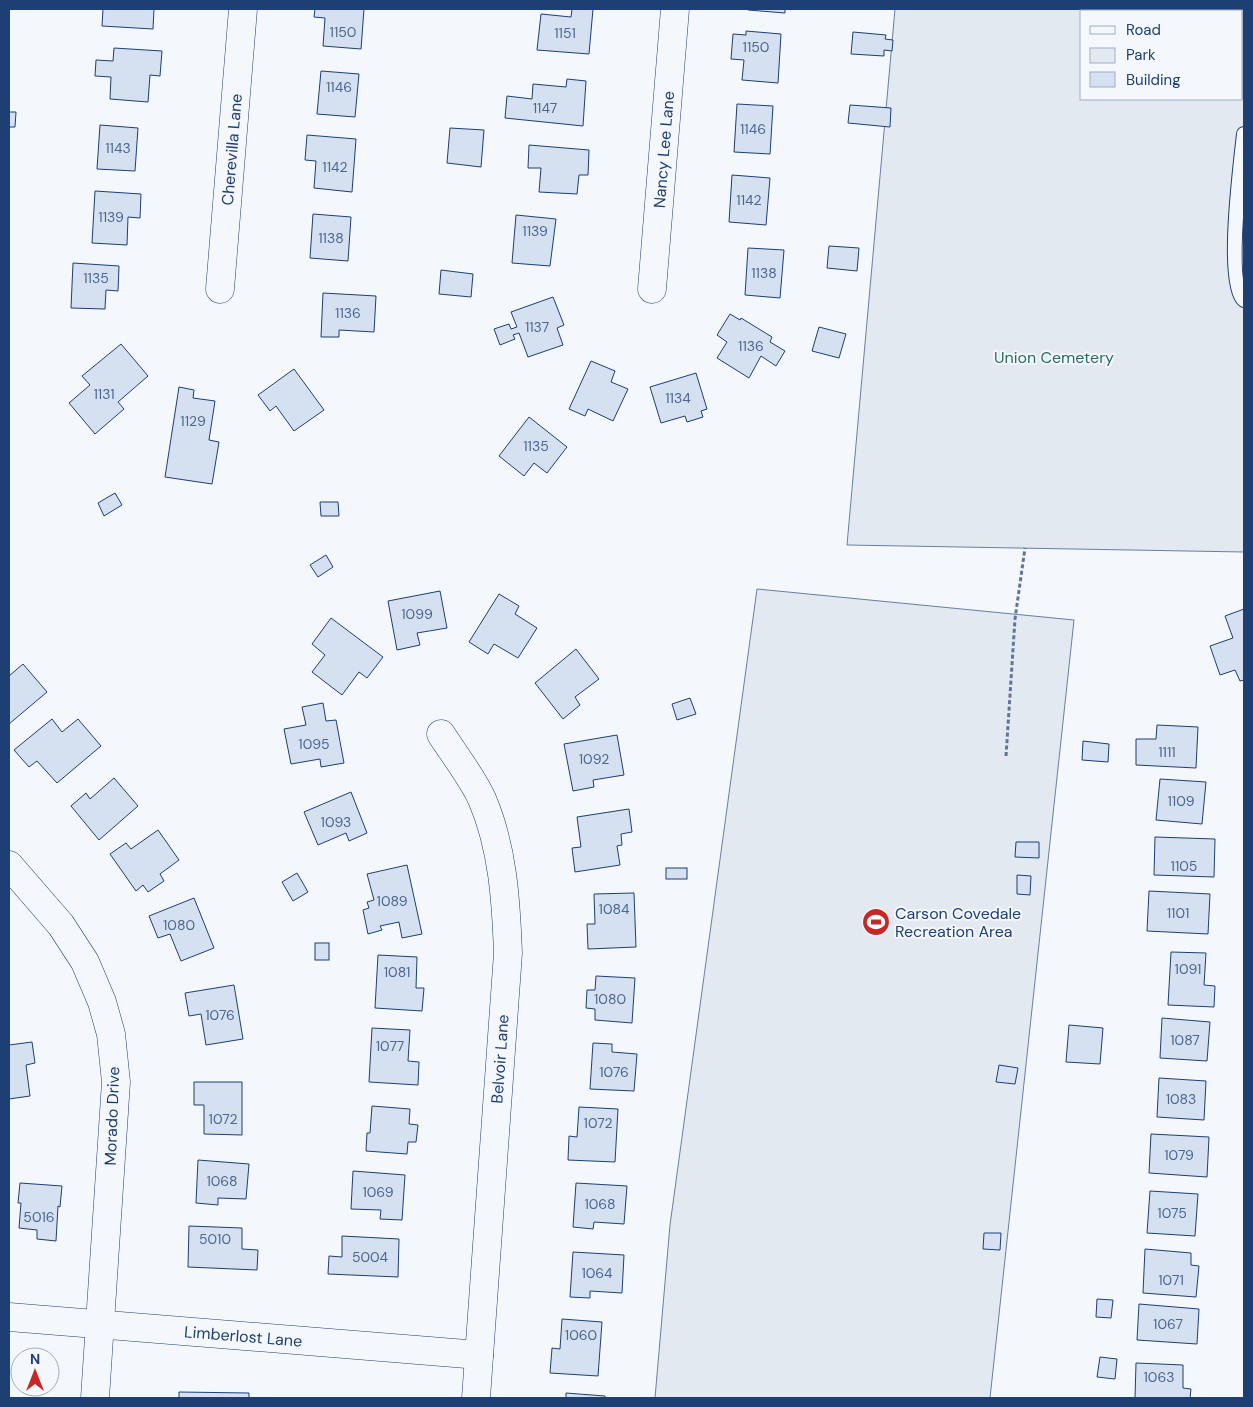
<svg xmlns="http://www.w3.org/2000/svg" width="1253" height="1407" viewBox="0 0 1253 1407" font-family="'DM Sans',sans-serif">
<style>
.green{fill:#e3e9f0;stroke:#687fa3;fill-rule:evenodd}
.building{fill:#d5e0f0;stroke:#1d3f73}
.lines{fill:none;stroke-linecap:round;stroke-linejoin:round}
.service-casing{stroke:#1d3f73;stroke-width:16}
.minor-casing{stroke:#1d3f73;stroke-width:29}
.path{stroke:#5e769c;stroke-width:3;stroke-dasharray:4 2.5;stroke-linecap:butt}
.service{stroke:#f4f7fb;stroke-width:14}
.minor{stroke:#f4f7fb;stroke-width:28}
.labels{text-anchor:middle;dominant-baseline:central;stroke-width:4;stroke-linejoin:round;paint-order:stroke}
.number-label{font-size:14px;fill:#4b6792}
.street-label{font-size:16px;fill:#1d3f73;stroke:#f4f7fb}
.park-label{font-size:16px;fill:#2c6c60;stroke:#f4f7fb}
.poi-label{font-size:16px;fill:#1d3f73;stroke:#f4f7fb;text-anchor:start}
</style>
<rect width="100%" height="100%" fill="#f4f7fb"/>
<g class="green">
<path d="M895 9H1244V552L847 545ZM1082 11H1242V99H1082Z"/>
<path d="M757 589 1074 620 990 1398H655L670 1225Z"/>
</g>
<g class="building">
<path d="M103 9H154L153 29 102 26Z"/>
<path d="M315 9H364L361 49 323 46 325 18 314 17Z"/>
<path d="M572 9H593L589 54 537 50 541 14 571 17Z"/>
<path d="M748 9H785V13L748 10Z"/>
<path d="M746 31 781 34 778 83 742 80 744 60 731 59 733 34 746 35Z"/>
<path d="M853 32 886 35 885 39 893 40 892 51 884 50V56L851 54Z"/>
<path d="M114 48 162 51 160 76 150 75 148 102 110 99 111 77 95 76 96 60 113 61Z"/>
<path d="M321 71 359 74 355 117 317 114Z"/>
<path d="M567 79 586 81 583 126 505 118 507 96 532 99 533 84 566 87Z"/>
<path d="M737 104 773 106 770 154 734 152Z"/>
<path d="M850 105 891 108 890 127 848 123Z"/>
<path d="M9 112H16L15 127H9Z"/>
<path d="M100 125 138 128 135 171 97 169Z"/>
<path d="M450 128 484 130 481 167 447 163Z"/>
<path d="M307 135 356 139 352 192 314 188 316 161 305 160Z"/>
<path d="M529 145 589 150 588 175H579L577 194 539 192 541 168H528Z"/>
<path d="M732 175 770 178 766 225 729 222Z"/>
<path d="M95 191 141 194 140 218 128 217 127 245 92 243Z"/>
<path d="M313 214 351 217 348 261 310 258Z"/>
<path d="M516 215 556 219 550 266 512 263Z"/>
<path d="M829 246 859 248 857 271 827 268Z"/>
<path d="M748 248 784 250 780 298 745 295Z"/>
<path d="M73 263 119 266 118 291 106 290 105 309 71 308Z"/>
<path d="M441 270 473 274 471 297 439 294Z"/>
<path d="M323 293 376 296 374 332 339 330V337H321Z"/>
<path d="M553 297 564 325 557 328 563 345 528 357 519 333 513 335 515 339 500 345 494 329 509 324 511 329 517 327 511 312Z"/>
<path d="M730 314 740 320 741 318 772 337 770 342 785 351 776 366 761 356 749 378 717 358 727 342 717 335Z"/>
<path d="M819 327 846 334 839 358 812 351Z"/>
<path d="M121 344 148 376 118 402 124 409 95 434 69 403 90 385 82 376Z"/>
<path d="M591 361 615 371 611 382 628 389 613 421 588 409 585 416 569 409Z"/>
<path d="M294 369 324 410 294 431 276 406 270 411 258 395Z"/>
<path d="M696 373 707 409 701 411 703 417 687 422 685 416 661 423 650 387Z"/>
<path d="M179 387 194 390 193 398 215 401 209 440 219 442 212 484 165 477Z"/>
<path d="M529 417 567 447 547 473 534 463 524 476 499 456Z"/>
<path d="M115 493 122 505 104 516 98 503Z"/>
<path d="M320 502H338L339 516H321Z"/>
<path d="M326 555 333 567 318 577 310 565Z"/>
<path d="M440 591 447 628 417 633 420 645 397 650 388 601Z"/>
<path d="M499 594 519 606 515 614 537 628 518 658 494 644 488 654 469 642Z"/>
<path d="M1244 609V680L1240 681 1235 670 1220 675 1210 646 1233 638 1225 616Z"/>
<path d="M331 618 383 657 367 678 359 672 342 695 312 672 325 655 312 644Z"/>
<path d="M576 649 599 679 575 697 580 705 563 719 535 683Z"/>
<path d="M23 664 47 692 9 724V676Z"/>
<path d="M690 698 696 714 677 720 672 704Z"/>
<path d="M323 703 326 721 336 720 344 763 321 767 320 759 291 764 284 729 306 725 302 707Z"/>
<path d="M52 719 62 732 78 719 101 746 57 783 37 761 29 767 14 750Z"/>
<path d="M1157 725 1198 727 1196 768 1136 765V739H1156Z"/>
<path d="M617 735 624 775 593 780 594 787 573 791 564 744Z"/>
<path d="M1083 741 1109 744 1108 762 1082 760Z"/>
<path d="M114 778 138 806 99 840 71 806 86 793 90 799Z"/>
<path d="M1160 779 1206 782 1202 824 1156 820Z"/>
<path d="M351 792 367 833 349 841 346 833 318 845 304 812Z"/>
<path d="M629 809 632 832 621 834 622 845 617 846 620 865 575 872 572 848 581 847 577 817Z"/>
<path d="M158 830 179 860 160 874 164 881 148 892 143 885 136 891 110 854 126 843 131 849Z"/>
<path d="M1155 837 1215 839 1214 877 1154 875Z"/>
<path d="M1016 842H1039V858L1015 857Z"/>
<path d="M407 865 422 934 402 938 399 922 380 926 382 930 368 934 363 910 369 908 367 902 374 900 367 874Z"/>
<rect x="666" y="868" width="21" height="11"/>
<path d="M297 873 308 892 293 901 282 882Z"/>
<path d="M1017 875 1031 876 1030 895 1017 894Z"/>
<path d="M1149 891 1210 894 1208 934 1147 931Z"/>
<path d="M634 893 636 947 588 949 587 924H595L594 894Z"/>
<path d="M194 898 214 948 181 961 170 934 158 938 149 916Z"/>
<rect x="315" y="943" width="14" height="17"/>
<path d="M1171 952 1206 953 1204 985 1215 986 1214 1007 1168 1005Z"/>
<path d="M378 955 417 957 416 988H424L422 1011 375 1008Z"/>
<path d="M596 976 635 978 632 1023 595 1020V1009L586 1008 587 990H595Z"/>
<path d="M234 985 243 1039 206 1045 201 1014 189 1016 185 993Z"/>
<path d="M1162 1018 1210 1022 1207 1061 1160 1058Z"/>
<path d="M1069 1025 1103 1028 1100 1064 1066 1062Z"/>
<path d="M372 1028 410 1030 408 1061 419 1062 418 1085 369 1082Z"/>
<path d="M32 1042 35 1063 26 1065 30 1096 9 1099V1045Z"/>
<path d="M593 1043 612 1044V1052L637 1054 634 1091 590 1089Z"/>
<path d="M999 1065 1018 1068 1015 1084 996 1082Z"/>
<path d="M1159 1078 1206 1081 1204 1120 1157 1117Z"/>
<path d="M194 1082H242V1135L204 1134V1105H194Z"/>
<path d="M372 1106 410 1109 409 1124 418 1125 416 1142H408L407 1154 366 1151 367 1133H370Z"/>
<path d="M579 1107 618 1109 615 1162 568 1160 569 1136 577 1137Z"/>
<path d="M1151 1134 1209 1137 1207 1177 1149 1173Z"/>
<path d="M198 1160 249 1164 246 1199 218 1198V1205L196 1203Z"/>
<path d="M353 1171 405 1175 402 1220 380 1219 381 1210 351 1209Z"/>
<path d="M20 1183 62 1186 60 1207 58 1206 56 1241 37 1239V1230L19 1228 21 1203H18Z"/>
<path d="M576 1183 627 1186 624 1224 594 1222 593 1229 573 1227Z"/>
<path d="M1150 1191 1198 1194 1195 1236 1147 1233Z"/>
<path d="M189 1226 242 1228V1249L258 1250 257 1270 188 1267Z"/>
<path d="M984 1233H1001L1000 1250 983 1249Z"/>
<path d="M342 1236 399 1239 398 1277 328 1274 329 1256 342 1257Z"/>
<path d="M1145 1249 1191 1253V1265L1199 1266 1196 1297 1143 1293Z"/>
<path d="M573 1252 624 1255 622 1293 590 1291V1298L570 1297Z"/>
<path d="M1097 1299 1113 1300 1111 1318 1096 1317Z"/>
<path d="M1139 1304 1199 1309 1197 1344 1137 1340Z"/>
<path d="M562 1319 602 1322 598 1376 550 1373 552 1348 560 1349Z"/>
<path d="M1100 1357 1117 1359 1115 1379 1097 1377Z"/>
<path d="M1136 1363 1183 1365V1388L1191 1389 1190 1398H1135Z"/>
<path d="M179 1392 249 1393V1398H179Z"/>
<path d="M566 1393 605 1396V1398H566Z"/>
</g>
<g class="lines">
<g class="service-casing">
<path id="service" d="M1244 134C1241 162 1225 284 1244 300"/>
</g>
<g class="minor-casing">
<g id="minor">
<path id="s1" d="M220 289 243 9"/>
<path id="s2" d="M652 289 675 9"/>
<path d="M441 734C454 754 473 779 482 799 503 848 506 901 508 953L476 1398"/>
<path d="M9 865 61 925 85 962 102 1002 111 1034 116 1082 95 1398"/>
<path id="s3" d="M9 1317 479 1355"/>
</g>
</g>
<path class="path" d="M1006 756 1015 619 1025 548"/>
<use href="#service" class="service"/>
<use href="#minor" class="minor"/>
</g>
<defs>
<g id="stadium-disc" transform="scale(1.4375)"><circle r="9.5" fill="#c62828" stroke="#f4f7fb"/><path d="M0-5a6.5 5 0 1 0 0 10a6.5 5 0 1 0 0-10ZM-3.5-1.8h7v3.6h-7Z" fill="#fff"/></g>
</defs>
<g fill-rule="evenodd">
<use href="#stadium-disc" x="876" y="922"/>
</g>
<g class="labels">
<g class="number-label">
<text x="343" y="32">1150</text>
<text x="565" y="33">1151</text>
<text x="756" y="47">1150</text>
<text x="339" y="87">1146</text>
<text x="545" y="108">1147</text>
<text x="753" y="129">1146</text>
<text x="118" y="148">1143</text>
<text x="335" y="167">1142</text>
<text x="749" y="200">1142</text>
<text x="111" y="217">1139</text>
<text x="535" y="231">1139</text>
<text x="331" y="238">1138</text>
<text x="764" y="273">1138</text>
<text x="96" y="278">1135</text>
<text x="348" y="313">1136</text>
<text x="537" y="327">1137</text>
<text x="751" y="346">1136</text>
<text x="104" y="394">1131</text>
<text x="678" y="398">1134</text>
<text x="193" y="421">1129</text>
<text x="536" y="446">1135</text>
<text x="417" y="614">1099</text>
<text x="314" y="744">1095</text>
<text x="1167" y="752">1111</text>
<text x="594" y="759">1092</text>
<text x="1181" y="801">1109</text>
<text x="336" y="822">1093</text>
<text x="1184" y="866">1105</text>
<text x="392" y="901">1089</text>
<text x="614" y="909">1084</text>
<text x="1178" y="913">1101</text>
<text x="179" y="925">1080</text>
<text x="1188" y="969">1091</text>
<text x="397" y="972">1081</text>
<text x="610" y="999">1080</text>
<text x="220" y="1015">1076</text>
<text x="1185" y="1040">1087</text>
<text x="390" y="1046">1077</text>
<text x="614" y="1072">1076</text>
<text x="1181" y="1099">1083</text>
<text x="223" y="1119">1072</text>
<text x="598" y="1123">1072</text>
<text x="1179" y="1155">1079</text>
<text x="222" y="1181">1068</text>
<text x="378" y="1192">1069</text>
<text x="600" y="1204">1068</text>
<text x="1172" y="1213">1075</text>
<text x="39" y="1217">5016</text>
<text x="215" y="1239">5010</text>
<text x="370" y="1257">5004</text>
<text x="597" y="1273">1064</text>
<text x="1171" y="1280">1071</text>
<text x="1168" y="1324">1067</text>
<text x="581" y="1335">1060</text>
<text x="1159" y="1377">1063</text>
</g>
<g class="street-label">
<text stroke="none"><textPath href="#s1" startOffset="140">Cherevilla Lane</textPath></text>
<text stroke="none"><textPath href="#s2" startOffset="140">Nancy Lee Lane</textPath></text>
<text transform="translate(500 1059) rotate(-86)">Belvoir Lane</text>
<text transform="translate(112 1116) rotate(-88)">Morado Drive</text>
<text stroke="none"><textPath href="#s3" startOffset="235">Limberlost Lane</textPath></text>
</g>
<g class="park-label">
<text x="1054" y="357">Union Cemetery</text>
</g>
<g class="poi-label">
<text x="895" y="913">Carson Covedale<tspan x="895" dy="18">Recreation Area</tspan></text>
</g>
</g>
<rect width="1253" height="1407" fill="none" stroke="#1d3f73" stroke-width="20"/>
<rect x="1080" y="10" width="162" height="90" fill="#f4f7fb" stroke="#9eadc5"/>
<rect x="1090" y="26" width="25" height="8" fill="#f4f7fb" stroke="#9eadc5"/>
<text x="1126" y="35" font-size="15" fill="#1d3f73">Road</text>
<rect x="1090" y="48" width="25" height="15" fill="#e3e9f0" stroke="#9eadc5"/>
<text x="1126" y="60" font-size="15" fill="#1d3f73">Park</text>
<rect x="1090" y="72" width="25" height="15" fill="#d5e0f0" stroke="#9eadc5"/>
<text x="1126" y="85" font-size="15" fill="#1d3f73">Building</text>
<g transform="translate(35 1372)"><circle r="24" fill="#f4f7fb" stroke="#9eadc5"/>
<path d="M0-4L9 19L0 12L-9 19Z" fill="#c62828"/>
<text y="-8" font-size="14" font-weight="bold" text-anchor="middle" fill="#1d3f73">N</text>
</g>
</svg>
